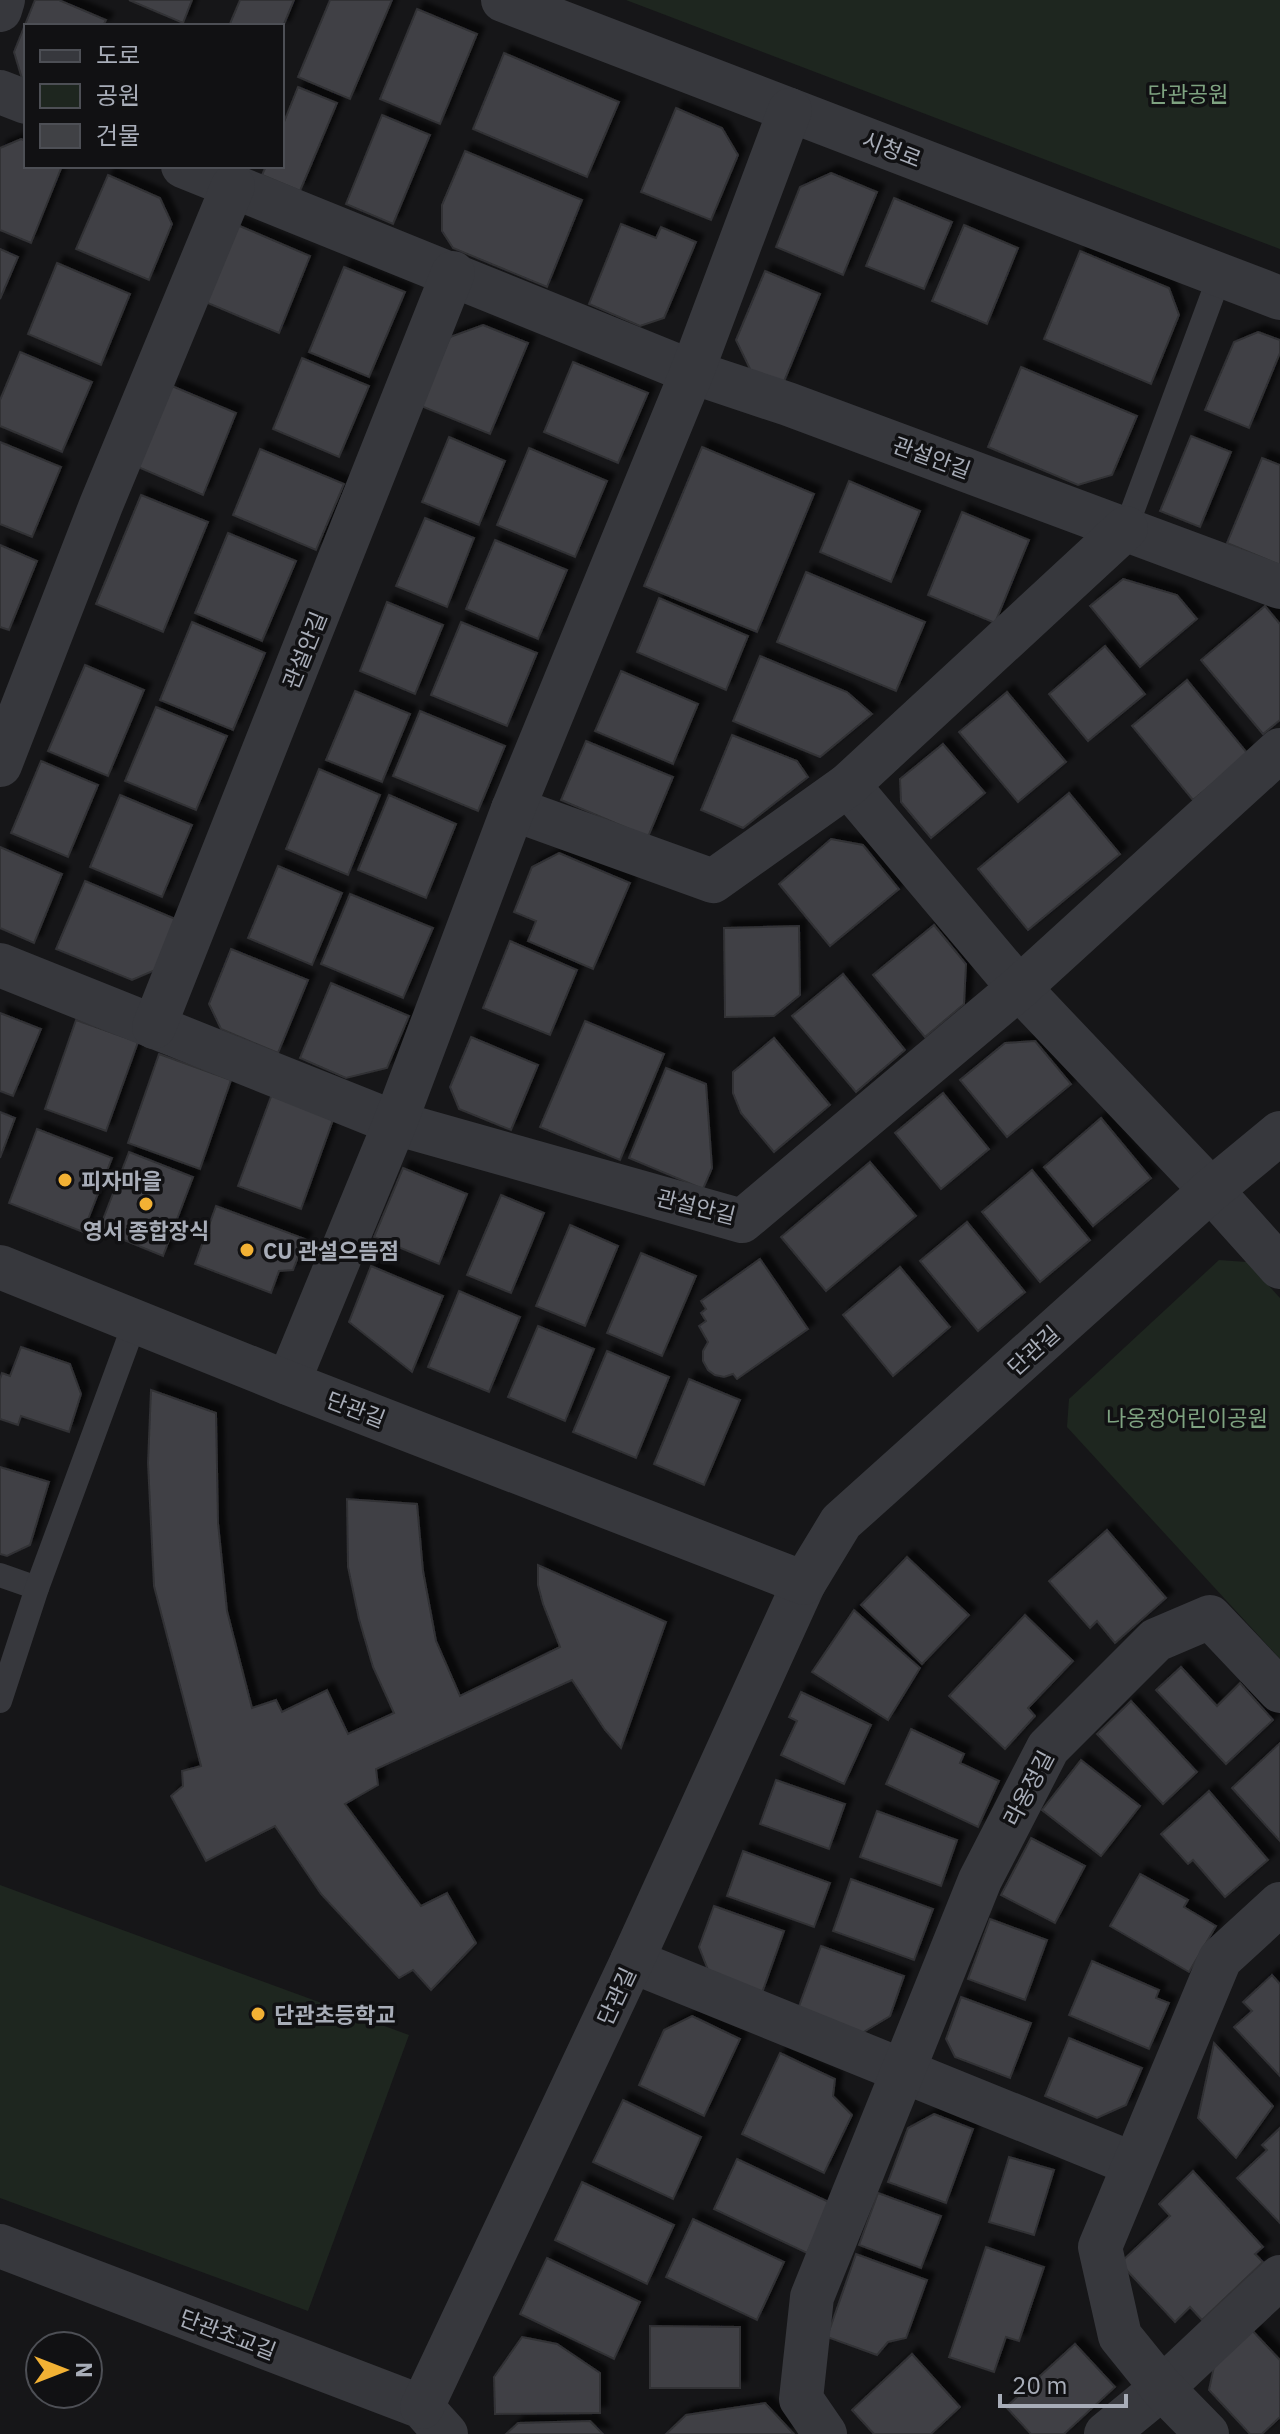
<svg xmlns="http://www.w3.org/2000/svg" width="1280" height="2434" viewBox="0 0 1280 2434" font-family="'IBM Plex Sans','Noto Sans KR',sans-serif">
<style>
.green{fill:#1e261f}
.building{fill:#404145;stroke:#303034;stroke-width:2;filter:url(#shadow)}
.lines{fill:none;stroke-linecap:round;stroke-linejoin:round}
.service{stroke:#37383d;stroke-width:24}
.minor{stroke:#37383d;stroke-width:44}
.tertiary{stroke:#37383d;stroke-width:44}
.poi-dot{fill:#f2b134;stroke:#111113;stroke-width:3}
.labels{text-anchor:middle;dominant-baseline:central;stroke-width:7;stroke-linejoin:round;paint-order:stroke}
.park-label{font-size:22px;fill:#7fa381;stroke:#111113}
.street-label{font-size:22px;fill:#a8adb8;stroke:#111113}
.poi-label{font-size:22px;font-weight:bold;fill:#a8adb8;stroke:#111113;text-anchor:start}
</style>
<defs>
<filter id="shadow"><feDropShadow dx="7" dy="-7" stdDeviation="2" flood-color="#0009"/></filter>
</defs>
<rect width="100%" height="100%" fill="#161618"/>
<g class="green">
<path d="M626 0H1280V249Z"/>
<path d="M1219 1260 1247 1262 1280 1298V1659L1067 1427 1069 1399Z"/>
<path d="M0 1885 409 2035 308 2311 0 2198Z"/>
</g>
<g class="building">
<path d="M35 0H59L106 20 103 26H26V92L14 52Z"/>
<path d="M129 0H192L183 23Z"/>
<path d="M240 0H294L282 29V26H229Z"/>
<path d="M330 0H392L350 99 298 77Z"/>
<path d="M417 9 477 34 440 124 380 99Z"/>
<path d="M504 53 619 102 587 177 473 129Z"/>
<path d="M298 87 337 103 300 191 262 175 266 166H282V127Z"/>
<path d="M676 108 722 128 738 155 711 220 641 192Z"/>
<path d="M382 115 430 135 393 224 346 204Z"/>
<path d="M21 139 26 141V166H62L31 243 0 230V148Z"/>
<path d="M465 151 582 200 547 287 453 248 442 231V205Z"/>
<path d="M831 173 877 192 843 275 776 247 800 187Z"/>
<path d="M108 175 160 198 172 224 149 280 76 249Z"/>
<path d="M894 198 952 222 924 289 866 266Z"/>
<path d="M235 224 310 256 279 333 203 301Z"/>
<path d="M621 224 656 238 661 227 696 242 664 318 640 326 589 304Z"/>
<path d="M964 225 1018 248 987 324 932 301Z"/>
<path d="M0 249 18 257 0 299Z"/>
<path d="M1080 251 1169 288 1179 315 1151 384 1044 339Z"/>
<path d="M57 263 130 294 101 365 28 334Z"/>
<path d="M344 267 405 292 369 377 309 352Z"/>
<path d="M765 271 820 294 783 384 751 371 736 340Z"/>
<path d="M483 325 528 343 490 434 421 406 450 337Z"/>
<path d="M1258 332 1280 340V353L1249 428 1205 410 1234 342Z"/>
<path d="M20 352 92 382 62 452 0 426V400Z"/>
<path d="M302 358 369 386 339 457 273 429Z"/>
<path d="M573 362 648 393 618 463 544 432Z"/>
<path d="M1021 367 1137 416 1112 475 1078 485 988 447Z"/>
<path d="M172 386 236 413 203 495 138 467Z"/>
<path d="M1191 436 1231 452 1200 527 1160 511Z"/>
<path d="M449 437 505 461 479 525 422 502Z"/>
<path d="M0 442 61 467 32 537 0 524Z"/>
<path d="M702 447 814 494 757 632 644 586Z"/>
<path d="M529 448 607 481 575 557 497 525Z"/>
<path d="M260 449 344 484 316 550 233 515Z"/>
<path d="M1262 458 1280 465V565L1227 543Z"/>
<path d="M849 481 920 511 891 582 820 552Z"/>
<path d="M141 495 208 522 163 632 96 604Z"/>
<path d="M962 512 1029 540 995 623 928 595Z"/>
<path d="M425 518 474 538 447 607 396 586Z"/>
<path d="M228 533 296 561 262 641 195 613Z"/>
<path d="M495 540 567 570 538 639 466 609Z"/>
<path d="M0 545 37 561 9 630 0 627Z"/>
<path d="M806 572 925 622 896 691 777 642Z"/>
<path d="M1123 579 1177 595 1197 619 1140 667 1090 606Z"/>
<path d="M659 598 748 636 726 690 637 652Z"/>
<path d="M387 602 443 625 415 694 360 671Z"/>
<path d="M1265 606 1280 624V720L1263 734 1201 660Z"/>
<path d="M192 622 265 653 233 730 160 700Z"/>
<path d="M461 622 537 653 507 726 431 695Z"/>
<path d="M1105 646 1145 694 1088 741 1049 694Z"/>
<path d="M760 656 847 692 872 714 820 757 733 721Z"/>
<path d="M85 665 144 690 108 776 48 751Z"/>
<path d="M621 671 698 704 673 764 595 731Z"/>
<path d="M1187 680 1248 754 1193 800 1132 726Z"/>
<path d="M355 691 410 714 382 782 326 760Z"/>
<path d="M1007 692 1066 762 1018 802 959 732Z"/>
<path d="M156 707 227 736 196 810 125 781Z"/>
<path d="M420 711 505 746 478 811 393 776Z"/>
<path d="M732 735 797 761 808 777 743 828 701 810Z"/>
<path d="M586 741 673 777 648 837 561 800Z"/>
<path d="M943 744 985 793 931 838 901 802 900 779Z"/>
<path d="M41 761 98 785 68 857 11 833Z"/>
<path d="M319 769 380 795 348 875 286 849Z"/>
<path d="M1069 793 1120 854 1028 930 978 869Z"/>
<path d="M120 795 192 825 162 897 90 867Z"/>
<path d="M389 795 456 824 426 898 358 870Z"/>
<path d="M831 839 863 845 899 889 830 946 779 884Z"/>
<path d="M0 847 62 874 34 943 0 928Z"/>
<path d="M559 853 630 883 593 969 528 941 536 921 514 912 532 867Z"/>
<path d="M278 866 342 893 312 965 248 938Z"/>
<path d="M85 881 185 923 167 965 132 980 56 949Z"/>
<path d="M350 894 433 928 403 998 321 964Z"/>
<path d="M934 925 966 964 964 1004 925 1037 873 975Z"/>
<path d="M799 926 800 995 774 1016 725 1017 724 928Z"/>
<path d="M510 941 577 970 550 1035 483 1008Z"/>
<path d="M231 949 308 980 278 1053 221 1029 209 1004Z"/>
<path d="M843 974 905 1050 856 1092 792 1016Z"/>
<path d="M331 983 409 1016 387 1068 346 1078 300 1058Z"/>
<path d="M0 1013 41 1029 13 1096 0 1091Z"/>
<path d="M76 1020 138 1042 106 1131 45 1109Z"/>
<path d="M585 1021 664 1054 620 1160 540 1127Z"/>
<path d="M471 1037 538 1065 511 1130 459 1109 450 1087Z"/>
<path d="M774 1038 830 1105 774 1152 741 1113 733 1093V1072Z"/>
<path d="M1035 1041 1071 1084 1007 1137 960 1080 1005 1043Z"/>
<path d="M159 1054 231 1080 200 1169 128 1143Z"/>
<path d="M666 1068 706 1084 712 1168 703 1189 629 1158Z"/>
<path d="M943 1093 989 1149 941 1189 895 1133Z"/>
<path d="M272 1094 334 1117 301 1209 238 1186Z"/>
<path d="M0 1112 15 1118 0 1158Z"/>
<path d="M1101 1118 1151 1178 1093 1226 1044 1167Z"/>
<path d="M37 1129 112 1158 83 1232 9 1203Z"/>
<path d="M129 1152 193 1177 163 1256 99 1230Z"/>
<path d="M870 1162 916 1216 826 1291 781 1237Z"/>
<path d="M403 1168 467 1194 439 1264 374 1237Z"/>
<path d="M1032 1170 1090 1240 1040 1282 982 1212Z"/>
<path d="M501 1195 544 1213 511 1293 467 1275Z"/>
<path d="M216 1206 305 1239 293 1270 279 1271 271 1293 195 1264Z"/>
<path d="M967 1222 1025 1292 978 1331 920 1261Z"/>
<path d="M570 1225 618 1246 585 1326 536 1306Z"/>
<path d="M641 1253 696 1276 662 1356 607 1333Z"/>
<path d="M760 1259 808 1329 737 1379 733 1374 724 1377 715 1375 708 1370 703 1361V1351L708 1342 699 1326 706 1321 701 1313 706 1309 701 1301Z"/>
<path d="M371 1266 443 1296 412 1372 349 1322Z"/>
<path d="M900 1267 950 1327 893 1376 843 1315Z"/>
<path d="M459 1291 520 1317 489 1392 428 1367Z"/>
<path d="M538 1326 594 1349 565 1421 508 1397Z"/>
<path d="M21 1347 70 1364 81 1394 69 1432 21 1416 18 1425 0 1419V1379L2 1373 10 1376Z"/>
<path d="M607 1351 669 1377 636 1458 573 1432Z"/>
<path d="M689 1379 740 1400 704 1485 654 1464Z"/>
<path d="M151 1390 216 1413 218 1523 227 1611 252 1708 276 1700 282 1712 327 1690 348 1734 394 1713 373 1667 359 1619 348 1567 347 1499 417 1504 423 1571 436 1641 460 1696 560 1647 543 1604 538 1585V1565L666 1622 621 1748 605 1730 572 1680 376 1769 378 1785 345 1804 421 1906 447 1893 476 1943 431 1990 413 1970 399 1978 321 1894 275 1826 206 1861 171 1796 183 1786 182 1771 201 1766 154 1586 148 1463Z"/>
<path d="M0 1467 49 1482 30 1545 7 1556 0 1554Z"/>
<path d="M1107 1530 1166 1598 1115 1643 1097 1621 1090 1628 1049 1581Z"/>
<path d="M907 1557 969 1615 922 1664 861 1605Z"/>
<path d="M854 1610 920 1668 888 1720 812 1672Z"/>
<path d="M1025 1615 1073 1661 1028 1708 1035 1716 1005 1749 949 1696Z"/>
<path d="M1181 1667 1217 1706 1240 1683 1273 1720 1226 1764 1156 1690Z"/>
<path d="M801 1692 871 1725 844 1784 781 1755 797 1721 789 1717Z"/>
<path d="M1131 1701 1197 1772 1163 1804 1097 1734Z"/>
<path d="M911 1729 964 1754 960 1763 999 1781 978 1827 886 1784Z"/>
<path d="M1280 1743V1841L1232 1788Z"/>
<path d="M1081 1760 1140 1806 1101 1856 1042 1810Z"/>
<path d="M776 1780 845 1804 829 1849 760 1824Z"/>
<path d="M1209 1791 1268 1860 1225 1897 1193 1860 1188 1864 1161 1834Z"/>
<path d="M877 1811 957 1840 941 1886 860 1857Z"/>
<path d="M1031 1838 1085 1866 1055 1923 1001 1895Z"/>
<path d="M743 1851 830 1883 814 1927 727 1896Z"/>
<path d="M1140 1874 1188 1900 1184 1907 1216 1926 1189 1972 1110 1926Z"/>
<path d="M851 1879 933 1909 914 1960 833 1931Z"/>
<path d="M714 1906 784 1931 762 1993 710 1975 699 1947Z"/>
<path d="M990 1919 1047 1940 1025 2000 968 1979Z"/>
<path d="M821 1946 904 1976 890 2016 862 2033 798 2009Z"/>
<path d="M1092 1961 1159 1990 1156 1998 1169 2003 1149 2049 1069 2015Z"/>
<path d="M1272 1975 1280 1984V2076L1234 2027 1252 2011 1243 2002Z"/>
<path d="M961 1997 1031 2023 1010 2078 955 2057 946 2039Z"/>
<path d="M692 2016 740 2039 704 2116 639 2085 664 2030Z"/>
<path d="M1069 2038 1142 2068 1126 2105 1097 2118 1045 2096Z"/>
<path d="M1214 2043 1273 2106 1236 2158 1198 2118Z"/>
<path d="M780 2053 835 2079 833 2096 852 2115 824 2173 742 2134Z"/>
<path d="M623 2100 701 2137 673 2199 593 2162Z"/>
<path d="M934 2114 973 2129 946 2203 888 2182 908 2128Z"/>
<path d="M1280 2128V2223L1237 2178 1267 2150 1262 2145Z"/>
<path d="M1009 2157 1054 2170 1034 2235 989 2222Z"/>
<path d="M737 2159 831 2203 807 2253 714 2209Z"/>
<path d="M1193 2171 1263 2247 1255 2254 1263 2262 1202 2320 1190 2307 1175 2322 1120 2263 1170 2216 1159 2204Z"/>
<path d="M582 2182 674 2225 647 2284 555 2240Z"/>
<path d="M878 2193 941 2216 921 2268 859 2245Z"/>
<path d="M693 2219 784 2262 757 2320 666 2277Z"/>
<path d="M986 2247 1044 2267 1019 2341 1006 2337 994 2372 949 2357Z"/>
<path d="M856 2254 927 2280 906 2338 888 2342 877 2355 827 2337Z"/>
<path d="M547 2258 640 2302 614 2359 520 2314Z"/>
<path d="M650 2326 740 2327V2388H650Z"/>
<path d="M1248 2326 1280 2360V2417L1262 2434H1250L1209 2390 1216 2357Z"/>
<path d="M522 2337 557 2344 600 2373V2413L495 2414 494 2377Z"/>
<path d="M1075 2344 1115 2387 1064 2434H1031L1006 2407Z"/>
<path d="M912 2354 960 2407 931 2434H874L852 2410Z"/>
<path d="M765 2403 794 2434H666L686 2415Z"/>
<path d="M590 2421 603 2434H506L518 2423Z"/>
</g>
<g class="lines">
<g class="service">
<path d="M1126 528 1220 275"/>
<path d="M0 1575 37 1588"/>
<path d="M0 1701 37 1588 135 1322"/>
</g>
<g class="minor">
<path d="M503 0 1280 298"/>
<path d="M0 10 3 0"/>
<path d="M0 92 26 102"/>
<path d="M183 166 692 372 788 404 1280 587"/>
<path d="M0 765 101 505 233 186"/>
<path d="M848 785 1019 988 1211 1190 1280 1267"/>
<path d="M513 809 713 881 848 785 1126 528"/>
<path d="M0 965 395 1123 742 1221 1019 988 1280 750"/>
<path d="M154 1027 453 273"/>
<path d="M288 1383 395 1123 513 809 692 372 790 110"/>
<path d="M632 1961 1133 2164"/>
<path d="M0 2246 422 2407 446 2434"/>
<path d="M422 2407 632 1961 804 1583"/>
<path d="M825 2434 801 2399 812 2297 980 1880 1048 1748 1156 1640 1210 1617 1280 1691"/>
<path d="M1106 2434 1162 2388 1280 2277"/>
<path d="M1207 2434 1162 2388 1120 2336 1100 2247 1220 1959 1280 1904"/>
</g>
<path class="tertiary" d="M0 1267 288 1383 804 1583 841 1522 1211 1190 1280 1133"/>
</g>
<g class="poi-dot">
<circle cx="65" cy="1180" r="8"/>
<circle cx="146" cy="1204" r="8"/>
<circle cx="247" cy="1250" r="8"/>
<circle cx="258" cy="2014" r="8"/>
</g>
<g class="labels">
<g class="park-label">
<text x="1188" y="93">단관공원</text>
<text x="1187" y="1417">나옹정어린이공원</text>
</g>
<g class="street-label">
<text transform="translate(892 149) rotate(21)">시청로</text>
<text transform="translate(932 457) rotate(20)">관설안길</text>
<text transform="translate(304 650) rotate(-68)">관설안길</text>
<text transform="translate(696 1206) rotate(14)">관설안길</text>
<text transform="translate(1033 1350) rotate(-42)">단관길</text>
<text transform="translate(356 1409) rotate(21)">단관길</text>
<text transform="translate(1028 1788) rotate(-62)">라옹정길</text>
<text transform="translate(616 1996) rotate(-65)">단관길</text>
<text transform="translate(228 2334) rotate(21)">단관초교길</text>
</g>
<g class="poi-label">
<text x="81" y="1180">피자마을</text>
<text x="146" y="1230" text-anchor="middle">영서 종합장식</text>
<text x="263" y="1250">CU 관설으뜸점</text>
<text x="274" y="2014">단관초등학교</text>
</g>
</g>
<rect x="24" y="24" width="260" height="144" fill="#111113" stroke="#4d4f55" stroke-width="2"/>
<rect x="40" y="50" width="40" height="12" fill="#37383d" stroke="#4d4f55" stroke-width="2"/>
<text x="96" y="64" font-size="24" fill="#a8adb8">도로</text>
<rect x="40" y="84" width="40" height="24" fill="#1e261f" stroke="#4d4f55" stroke-width="2"/>
<text x="96" y="104" font-size="24" fill="#a8adb8">공원</text>
<rect x="40" y="124" width="40" height="24" fill="#404145" stroke="#4d4f55" stroke-width="2"/>
<text x="96" y="144" font-size="24" fill="#a8adb8">건물</text>
<g transform="translate(64 2370) rotate(90)"><circle r="38" fill="#111113" stroke="#4d4f55" stroke-width="2"/>
<path d="M0-6L14 30L0 20L-14 30Z" fill="#f2b134"/>
<text y="-12" font-size="22" font-weight="bold" text-anchor="middle" fill="#a8adb8">N</text>
</g>
<path d="M1000 2394v12h126v-12" fill="none" stroke="#a8adb8" stroke-width="4"/>
<text x="1012" y="2394" font-size="24" fill="#a8adb8" stroke="#111113" stroke-width="6" paint-order="stroke">20 m</text>
</svg>
